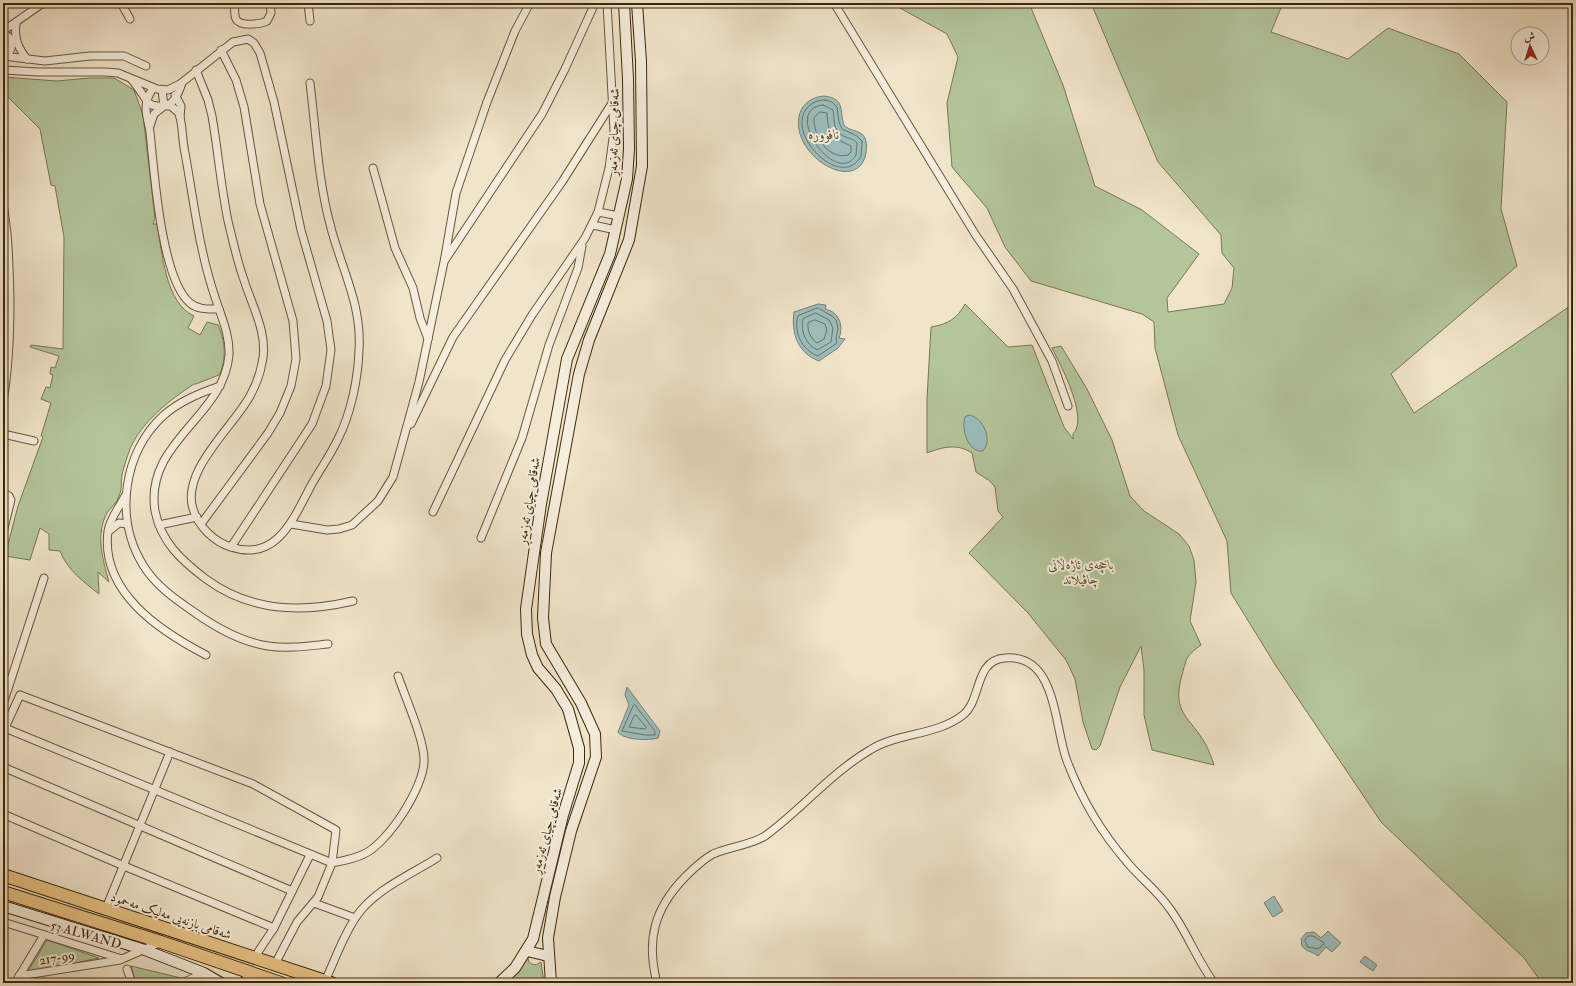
<svg xmlns="http://www.w3.org/2000/svg" width="1576" height="986" viewBox="0 0 1576 986" font-family="'IM FELL Double Pica',Amiri,serif">
<style>
.green{fill:#b4c59b;stroke:#7a7651}
.water{fill:#9cbdbd;stroke:#778174}
.lines{fill:none;stroke-linecap:round;stroke-linejoin:round}
.shore{stroke:#6e7262;stroke-width:1}
.street-casing{stroke:#6b5638;stroke-width:9}
.secondary-casing{stroke:#3f2707;stroke-width:12}
.primary-casing{stroke:#3f2707;stroke-width:13}
.highway-casing{stroke:#3f2707;stroke-width:14}
.street{stroke:#f5eddd;stroke-width:7}
.secondary{stroke:#f5eddd;stroke-width:10}
.primary{stroke:#e8c285;stroke-width:11}
.highway{stroke:#e8c285;stroke-width:12}
.labels{text-anchor:middle;dominant-baseline:central;stroke-width:4;stroke-linejoin:round;paint-order:stroke}
.street-label{font-size:13px;fill:#3f2707;stroke:#f5eddd}
.park-label{font-size:13px;font-style:italic;fill:#5c4e2c;stroke:#f5eddd}
.water-label{font-size:14px;font-style:italic;fill:#564c34;stroke:#f5eddd}
</style>
<rect width="100%" height="100%" fill="#f0e4ca"/>
<filter id="stains"><feTurbulence type="fractalNoise" baseFrequency=".005" numOctaves="4"/><feColorMatrix values="0 0 0 0 .2 0 0 0 0 .09 0 0 0 0 .02 0 0 0 .5 -.17"/></filter>
<radialGradient id="worn" r=".72"><stop offset=".6" stop-color="#630" stop-opacity="0"/><stop offset="1" stop-color="#630" stop-opacity=".3"/></radialGradient>
<g class="green">
<path d="M891 3H1029L1063 85 1095 186 1142 210 1199 254 1167 298 1168 312 1224 304 1232 288 1234 268 1222 253 1221 235 1158 162 1091 3H1283L1271 32 1348 59 1388 28 1459 54 1507 102 1501 209 1517 266 1391 374 1414 413 1573 304V983H1542L1524 958 1381 822 1276 666 1231 593 1227 541 1178 435 1155 348 1154 322 1142 314 1031 281 1005 247 987 208 952 167 947 103 958 57 947 34Z"/>
<path d="M3 77 57 81 89 78H114L134 90 143 115 155 218 153 224H157C162 251 165 303 194 316L188 328 200 335 207 322 218 325C225 340 227 360 219 375L196 384H194C171 399 141 422 130 449 127 457 124 466 122 475 121 482 122 489 119 496 117 503 111 507 107 513 95 535 103 560 109 582L98 572 99 594C84 582 67 570 60 551L49 550V534L40 528 30 560 5 556 18 506 43 437 41 436 51 403 41 399 46 387 50 388 53 375 50 374 51 367 55 368 59 356 30 347 31 345 63 349 64 237 55 186 51 185 40 129 3 92Z"/>
<path d="M965 304 1008 347 1032 345 1064 427 1073 439V434C1089 418 1061 366 1052 348L1061 346 1087 389 1112 440 1130 496 1144 511 1179 534 1189 546 1194 560 1196 582 1190 621 1201 645C1186 656 1187 657 1182 675 1171 714 1190 716 1206 745 1209 751 1212 758 1214 765L1152 750 1144 715V670L1141 646 1120 687 1100 746 1096 750 1092 749 1083 722 1075 679 1066 660 1028 613 969 553 1003 517 998 511 995 487 990 481 976 472 972 453C957 443 943 447 927 453V399L931 327C948 324 957 319 965 304Z"/>
<path d="M47 940 99 958 27 973Z"/>
<path d="M528 958 529 962C533 966 537 965 541 962L544 983H504L514 975Z"/>
<path d="M131 966 181 978 171 983H136Z"/>
</g>
<g class="water">
<path d="M823 96C846 98 839 110 844 125 849 131 858 130 863 135 867 140 867 147 866 153 858 197 787 154 800 113 803 103 813 97 823 96Z"/>
<path d="M818 304 826 305 825 309C839 312 844 325 839 338L845 339 838 348 819 361C798 353 791 334 794 312Z"/>
<path d="M969 415C983 417 993 440 983 451 968 453 961 429 965 417Z"/>
<path d="M627 687 660 731 658 738C649 741 623 740 618 732L629 705 625 695Z"/>
<path d="M1274 896 1283 911 1273 917 1264 903Z"/>
<path d="M1328 931 1341 943 1332 952 1326 947 1318 956C1312 951 1306 952 1302 946L1301 939 1306 933 1314 932 1321 938Z"/>
<path d="M1365 956 1377 965 1373 971 1360 962Z"/>
</g>
<g class="lines">
<g class="shore">
<path d="M825 100 832 102 837 107 839 122 842 129 857 136 862 141 861 156C842 192 783 133 808 107 813 102 818 100 825 100Z"/>
<path d="M823 105 833 110C835 121 832 132 846 137 850 139 854 139 857 143L856 155C836 189 780 109 823 105Z"/>
<path d="M820 112 827 113C828 135 832 137 851 146V152L848 155C828 160 813 135 814 118Z"/>
<path d="M818 308 832 316 836 320 838 328 836 338 837 343 818 356C802 350 793 332 798 316Z"/>
<path d="M816 313 829 320 833 328 831 342 817 350C806 344 800 332 803 319Z"/>
<path d="M815 320 825 324 827 330 824 339 817 343C811 339 807 331 808 323Z"/>
<path d="M635 705 655 731V735H645L622 731 633 706Z"/>
<path d="M636 715 646 727 645 729 629 727 634 716Z"/>
<path d="M1308 936H1313L1323 942 1324 944 1318 949 1308 947 1305 941Z"/>
</g>
<g class="street-casing">
<g id="street">
<path d="M121 3 130 19"/>
<path d="M234 3C235 8 234 15 236 19 240 27 261 24 267 21L271 13 270 3"/>
<path d="M308 3 310 21"/>
<path d="M834 3 975 234 1013 289 1052 361 1068 406"/>
<path d="M16 23C14 38 18 48 27 59"/>
<path d="M3 31 43 3"/>
<path d="M3 33C14 38 15 51 3 56"/>
<path d="M3 56 45 61 90 56H124L146 66"/>
<path d="M3 70 38 72H105L118 73 157 89 168 90 180 84 233 42 248 39 254 43 260 53 274 102 301 230 327 321 331 350 326 386 312 424 231 547"/>
<path d="M196 70 208 100 212 116C218 151 221 187 228 221 233 241 237 261 244 280 252 306 269 335 262 363 260 374 256 385 250 396 233 427 181 471 193 509 198 526 214 542 231 547 279 563 295 514 313 482 321 468 331 454 338 439 351 413 358 379 359 350 362 305 342 270 331 228 318 181 316 131 310 83"/>
<path d="M132 80C138 87 142 94 147 101 149 104 153 106 158 106 173 108 178 95 182 83"/>
<path d="M153 88C149 94 146 101 146 108 146 117 149 124 150 132 154 170 161 279 190 303 198 310 209 309 219 309"/>
<path d="M162 90 164 106"/>
<path d="M175 95 181 106 180 117"/>
<path d="M150 126 154 114 164 106H171L179 113C183 126 182 140 185 153 194 202 199 250 215 297 221 316 230 335 229 355 224 417 144 442 155 511 161 542 182 561 206 579 251 612 301 613 353 601"/>
<path d="M373 168 395 248 413 288 420 318 428 339"/>
<path d="M3 205C9 237 9 268 10 300 10 335 9 367 3 401"/>
<path d="M598 212 619 216"/>
<path d="M593 225 616 230"/>
<path d="M445 260 542 114 565 69 595 3"/>
<path d="M220 386C200 393 180 401 164 415 123 452 114 518 143 565 155 585 175 599 194 612 215 627 242 642 268 646 288 649 308 646 328 644"/>
<path d="M411 424 453 337 562 182 614 100"/>
<path d="M3 434 34 441"/>
<path d="M3 493 9 496 11 500 3 532"/>
<path d="M125 496C119 508 110 518 108 531 100 592 160 631 206 655"/>
<path d="M433 512 505 360 532 315 585 238 598 212 609 168 614 131 607 3"/>
<path d="M201 524 268 433 280 413 291 386 296 359 293 321 260 204 244 107 236 80 221 50"/>
<path d="M291 524 327 530 339 529 352 525 378 501 393 477 419 382 444 262 456 193 487 102 515 31 530 3"/>
<path d="M159 525 197 517"/>
<path d="M109 531 119 523 127 524"/>
<path d="M481 538 522 438 549 345 578 268 582 246"/>
<path d="M3 704 44 578"/>
<path d="M3 732 20 695 253 784 336 830 332 863 5 728"/>
<path d="M3 767 292 891"/>
<path d="M3 814 124 866 274 928"/>
<path d="M314 903 355 918"/>
<path d="M106 908 170 752"/>
<path d="M3 922 122 959 161 942"/>
<path d="M258 959V952L274 928 310 855"/>
<path d="M275 964 297 922 318 897 332 863C342 861 354 859 364 854 388 843 424 787 424 761 425 741 405 697 398 676"/>
<path d="M127 969 132 983"/>
<path d="M19 976 120 960"/>
<path d="M325 981C335 960 343 936 356 917 374 890 410 875 437 858"/>
<path d="M15 983 44 935"/>
<path d="M182 983 204 973"/>
<path d="M657 983C646 940 654 909 685 877 694 868 702 860 713 854 730 846 749 846 765 836 802 809 831 773 870 750 899 732 936 736 963 715 982 700 974 660 1005 658 1057 653 1054 727 1067 761 1081 798 1100 831 1127 862 1140 878 1158 891 1170 909 1187 932 1197 960 1214 983"/>
</g>
</g>
<g class="secondary-casing">
<g id="secondary">
<path d="M3 906 145 950 204 973 221 983"/>
<path d="M527 951 548 956"/>
<path d="M499 983 515 968 533 939 563 815 579 763V748L568 709 556 689 538 668 532 655 527 634 526 609 541 504 567 359 610 254 627 179 629 149 628 79 624 3"/>
<path d="M551 983 548 938 555 897 571 831 596 757 595 734 581 703 546 644 543 618 546 553 579 374 589 340 629 240 642 166 641 61 637 3"/>
</g>
</g>
<g class="primary-casing">
<path id="primary" d="M245 983 251 973"/>
</g>
<g class="highway-casing">
<g id="highway">
<path d="M3 875 331 983"/>
<path d="M3 892 161 942 281 983"/>
</g>
</g>
<use href="#street" class="street"/>
<use href="#secondary" class="secondary"/>
<use href="#primary" class="primary"/>
<use href="#highway" class="highway"/>
</g>
<g class="labels">
<g class="street-label">
<text transform="translate(614 132) rotate(-89)">شەقامی چیای ئەزمەڕ</text>
<text transform="translate(529 501) rotate(-81)">شەقامی چیای ئەزمەڕ</text>
<text transform="translate(547 831) rotate(-75)">شەقامی چیای ئەزمەڕ</text>
<text transform="translate(171 916) rotate(18)">شەقامی بازنەیی مەلیک مەحمود</text>
<text transform="translate(86 935) rotate(16)">53 ALWAND</text>
<text transform="translate(57 958) rotate(-9)">217-99</text>
</g>
<g class="park-label">
<text x="1081" y="565">باخچەی ئاژەڵانی<tspan x="1081" dy="15">چاڤیلاند</tspan></text>
</g>
<g class="water-label">
<text x="824" y="134">نافوورە</text>
</g>
</g>
<rect width="1576" height="986" fill="none" stroke="#f0e4ca" stroke-width="16"/>
<rect x="4" y="4" width="1568" height="978" fill="none" stroke="#3f2707" stroke-width="2"/>
<rect x="8" y="8" width="1560" height="970" fill="none" stroke="#3f2707"/>
<g transform="translate(1530 46) rotate(356)"><circle r="19" fill="#f5eddd" stroke="#ac9e87"/>
<path d="M0-3L7 15L0 10L-7 15Z" fill="#8f2418"/>
<text y="-6" font-size="11" font-weight="bold" text-anchor="middle" fill="#3f2707">ش</text>
</g>
<rect width="100%" height="100%" filter="url(#stains)"/>
<rect width="100%" height="100%" fill="url(#worn)"/>
</svg>
